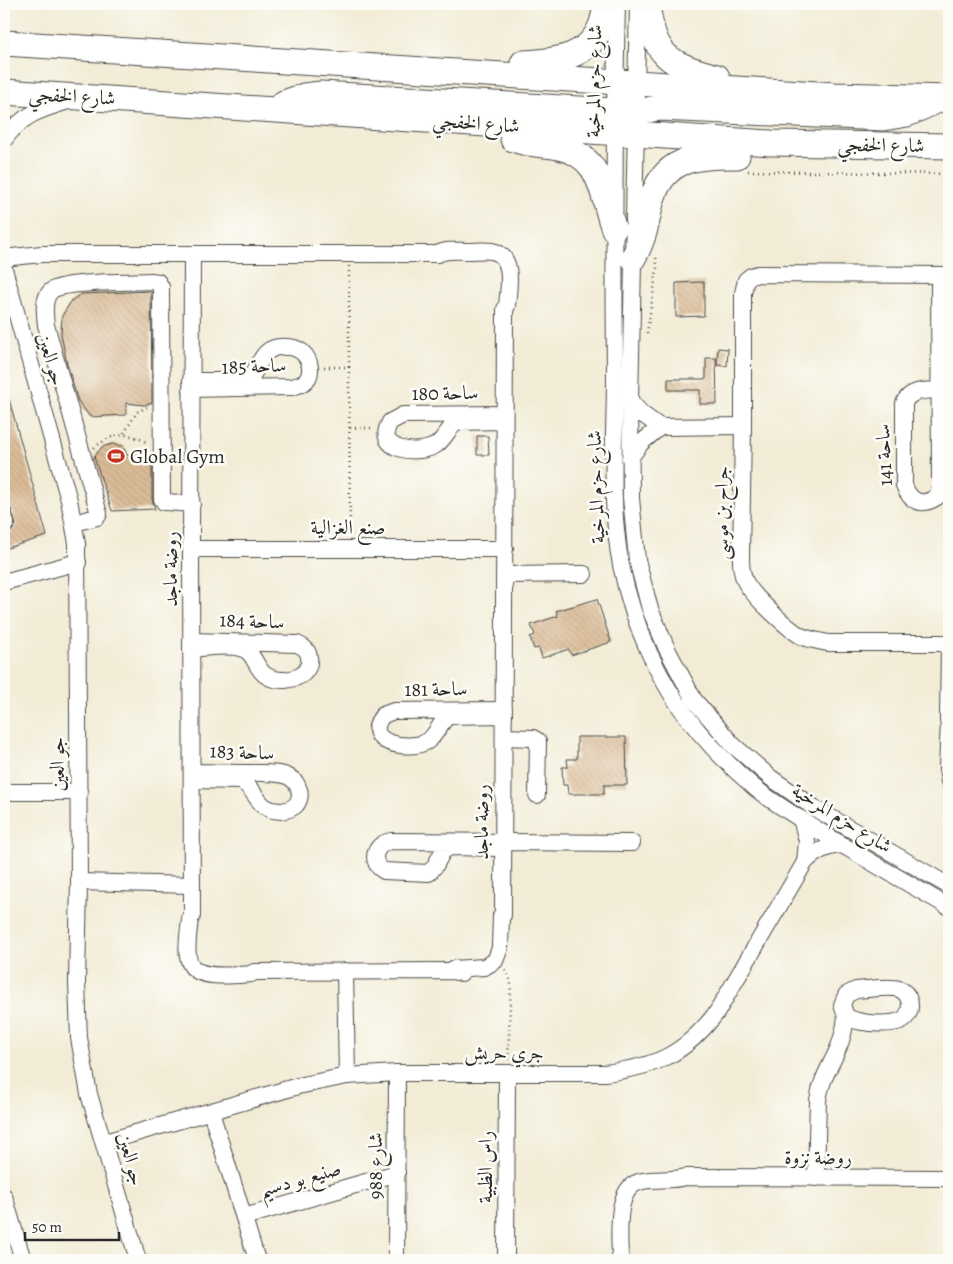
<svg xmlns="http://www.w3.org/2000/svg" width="953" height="1264" viewBox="0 0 953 1264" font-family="Alegreya,Amiri,serif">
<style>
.building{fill:url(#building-back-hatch)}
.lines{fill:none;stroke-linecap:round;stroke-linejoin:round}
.minor-casing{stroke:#494845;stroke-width:18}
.highway-casing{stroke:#494845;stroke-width:27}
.path{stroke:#494845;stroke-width:2.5;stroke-dasharray:1 4;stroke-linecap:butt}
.minor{stroke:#fff;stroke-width:16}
.highway{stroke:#fff;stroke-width:25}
.labels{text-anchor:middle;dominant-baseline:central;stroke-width:5;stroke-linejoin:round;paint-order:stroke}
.street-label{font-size:20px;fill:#2b2b2b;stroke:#fdfcf7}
.poi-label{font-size:20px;fill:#2b2b2b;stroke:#fdfcf7;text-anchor:start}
</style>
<defs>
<pattern id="building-back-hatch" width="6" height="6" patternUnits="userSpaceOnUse" patternTransform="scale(1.25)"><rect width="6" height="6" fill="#dbbc97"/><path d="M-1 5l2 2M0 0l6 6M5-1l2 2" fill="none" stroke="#bca282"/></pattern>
</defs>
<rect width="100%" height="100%" fill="#fdfcf7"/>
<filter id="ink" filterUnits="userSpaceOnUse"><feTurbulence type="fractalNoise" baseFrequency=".02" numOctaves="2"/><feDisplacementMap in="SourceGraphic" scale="10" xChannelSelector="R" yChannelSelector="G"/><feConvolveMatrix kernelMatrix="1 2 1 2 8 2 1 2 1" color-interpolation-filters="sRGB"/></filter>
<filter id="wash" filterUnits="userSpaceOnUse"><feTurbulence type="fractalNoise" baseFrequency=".0096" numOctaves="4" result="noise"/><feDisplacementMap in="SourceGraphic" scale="20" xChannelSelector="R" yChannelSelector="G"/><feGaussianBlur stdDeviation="1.12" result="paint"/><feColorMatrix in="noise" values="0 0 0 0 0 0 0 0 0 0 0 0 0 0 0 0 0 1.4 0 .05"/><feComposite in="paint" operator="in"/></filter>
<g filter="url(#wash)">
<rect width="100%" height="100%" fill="#f2ecd6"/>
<g id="blocks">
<g class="building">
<path d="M704 282V316L676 317V283Z"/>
<path d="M151 291 152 403 144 405 126 403V415L90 417 78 401 67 364 61 334 62 316 72 300 82 294Z"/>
<path d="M718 348 728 349 727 366 717 365Z"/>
<path d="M706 358H716L717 404H700V390H668V379H706Z"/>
<path d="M7 392 47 536 4 549V535L11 532 16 525 11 509 4 506V393Z"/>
<path d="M477 436H488L489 455H477Z"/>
<path d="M112 444 123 446 127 455H145L152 456V499L155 509 112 511 94 457 102 447Z"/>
<path d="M597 599 611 642 571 655 569 649 542 658 539 648 534 649 530 637 535 635 531 625 558 616 556 611Z"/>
<path d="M577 737H626L627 785H604V794H568L567 785H563L562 767H568L567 759H577Z"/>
</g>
</g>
</g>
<g filter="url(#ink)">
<use href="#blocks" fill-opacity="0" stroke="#494845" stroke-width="1"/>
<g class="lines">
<g class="minor-casing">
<g id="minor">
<path d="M617 4C614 127 614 251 615 375 615 438 609 503 621 565 633 625 659 685 699 732 716 752 735 771 755 788 775 804 799 818 821 832 863 858 906 882 949 907"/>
<path d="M636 91 638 4"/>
<path d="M636 126 630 401 631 498 637 560 650 609 667 649 694 700 733 745 771 778 816 809 949 886"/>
<path d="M4 140C21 115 41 109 68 101"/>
<path d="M192 254 191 549 192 916 190 919C189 932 184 954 191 965 200 980 236 975 251 974L254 972 451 971 461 973"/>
<path d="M4 260 12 257 42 254H438C446 249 459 251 468 251 476 251 485 250 492 251 516 256 508 289 507 306L505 309 503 915 501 916 500 948 495 961 484 967 453 969 451 971"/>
<path d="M4 269 69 500 77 543 79 882 77 982 79 1038 89 1094 138 1260"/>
<path d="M939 275 940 487 937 497C921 507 910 502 904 485V403C910 389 926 391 940 390"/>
<path d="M949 275 758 274 751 276 746 280 743 293V426L741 560C741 566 742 573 744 579 750 594 787 628 801 636 810 640 819 641 828 643H949"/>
<path d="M191 381H245C261 375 256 343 288 347 293 347 298 349 302 352 311 360 314 376 303 383 300 385 295 386 292 387L191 389"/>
<path d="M630 401 642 414 660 427"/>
<path d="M504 414 403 415 390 422C373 451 419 456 436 445 445 439 448 428 457 422L504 421"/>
<path d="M630 458 641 443 660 427 743 426"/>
<path d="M4 516 6 523 4 525"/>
<path d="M74 523 97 517 99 514 46 325C45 315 42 299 51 291 62 281 133 282 151 281L158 282 161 287 162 499 164 502H167L192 504"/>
<path d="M191 549H505"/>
<path d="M505 575 584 574"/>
<path d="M4 582 78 562"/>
<path d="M191 641 297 644C303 647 308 649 309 657 310 664 308 669 303 674 298 678 291 679 285 680 252 681 260 653 241 648 226 644 206 648 191 649"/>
<path d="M504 710 394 711 383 715C360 743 408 751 426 742 437 736 439 722 449 716L504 715"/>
<path d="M948 721 949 647"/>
<path d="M949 721 947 769 949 782"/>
<path d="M504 737 533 738 538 741 537 795"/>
<path d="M192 772C211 772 230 773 249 773 260 773 273 772 284 775 290 777 296 781 298 787 301 793 300 800 296 805 292 809 287 810 282 811 255 811 259 791 241 781L192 780"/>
<path d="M4 792H79"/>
<path d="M801 819 807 841 805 862"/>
<path d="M502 848 450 847 443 851 435 866 429 873 384 871C369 862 374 844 391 841L632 843"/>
<path d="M79 882 192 885"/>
<path d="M345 971 347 1076"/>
<path d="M879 988C885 988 893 987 899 989 910 993 914 1009 905 1018 896 1027 856 1024 846 1016L842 1005 846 995 856 990Z"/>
<path d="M211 1112 257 1260"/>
<path d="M105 1142 298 1086 347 1076 397 1073H604C656 1067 684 1055 717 1012L805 862C816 851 827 846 843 845"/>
<path d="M816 1178 818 1100C821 1080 829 1069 837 1051 842 1040 845 1028 846 1016"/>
<path d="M4 1196 23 1260"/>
<path d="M244 1217 397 1173"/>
<path d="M396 1260 397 1073"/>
<path d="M506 1260 507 1073"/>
<path d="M620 1260C620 1238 613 1185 643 1181 657 1178 671 1181 686 1177L949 1178"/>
</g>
</g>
<g class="highway-casing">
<g id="highway">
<path d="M647 4C654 57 668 64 717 77"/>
<path d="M4 43 487 74 835 95 949 98"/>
<path d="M523 63C554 61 590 59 602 23 604 17 605 10 606 4"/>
<path d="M4 92 771 143 949 146"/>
<path d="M284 103 304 96 321 94 614 111C628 106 632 96 637 83"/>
<path d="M616 129C627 114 642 110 660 108L883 118 907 114 936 101"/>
<path d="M513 139C528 145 544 144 559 147 604 157 601 195 614 229"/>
<path d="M633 258C643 242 646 225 650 207 661 157 694 156 737 156"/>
</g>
</g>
<g class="path">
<path d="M748 171 949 174"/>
<path d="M349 266V367"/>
<path d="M647 333 657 269 656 254"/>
<path d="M324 367H349L350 534"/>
<path d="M350 428H373"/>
<path d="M124 433 137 412 147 407"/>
<path d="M94 448C114 432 126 431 148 443"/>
<path d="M505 970 511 981 508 1060"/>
</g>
<use href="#minor" class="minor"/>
<use href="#highway" class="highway"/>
</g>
</g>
<defs>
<g id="stadium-bare" transform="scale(1.35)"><path d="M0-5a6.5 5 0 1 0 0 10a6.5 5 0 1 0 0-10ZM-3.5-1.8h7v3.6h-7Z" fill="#c8321e" stroke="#fdfcf7" stroke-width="2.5" paint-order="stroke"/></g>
</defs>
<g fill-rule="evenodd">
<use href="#stadium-bare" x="116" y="456"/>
</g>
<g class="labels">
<g class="street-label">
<text transform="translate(594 81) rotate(-89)">شارع حزم المرخية</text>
<text transform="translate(72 96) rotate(3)">شارع الخفجي</text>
<text transform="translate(476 123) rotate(4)">شارع الخفجي</text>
<text transform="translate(881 145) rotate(1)">شارع الخفجي</text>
<text transform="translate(51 359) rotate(74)">جو العين</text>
<text transform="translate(254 366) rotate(-2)">ساحة 185</text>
<text transform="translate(445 393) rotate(-1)">ساحة 180</text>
<text transform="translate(884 455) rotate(-93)">ساحة 141</text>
<text transform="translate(596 487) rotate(-92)">شارع حزم المرخية</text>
<text transform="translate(721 513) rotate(-90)">جراح بن موسى</text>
<text x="348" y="527">صنع الغزالية</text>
<text transform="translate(170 569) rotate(-90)">روضة ماجد</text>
<text transform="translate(252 621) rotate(2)">ساحة 184</text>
<text transform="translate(436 689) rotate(-1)">ساحة 181</text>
<text transform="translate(242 752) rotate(2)">ساحة 183</text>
<text transform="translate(57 764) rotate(-90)">جو العين</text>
<text transform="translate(842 818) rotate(32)">شارع حزم المرخية</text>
<text transform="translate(481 822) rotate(-90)">روضة ماجد</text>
<text x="504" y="1052">جري حريش</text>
<text x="818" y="1157">روضة نزوة</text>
<text transform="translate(131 1159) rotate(75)">جو العين</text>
<text transform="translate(375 1166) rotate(-90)">شارع 988</text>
<text transform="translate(485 1167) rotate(-90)">راس الظبية</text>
<text transform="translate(300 1179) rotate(-16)">صنيع بو دسيم</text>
</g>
<g class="poi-label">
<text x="130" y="456">Global Gym</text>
</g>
</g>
<rect width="953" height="1264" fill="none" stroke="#fdfcf7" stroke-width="20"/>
<path d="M25 1232v8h94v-8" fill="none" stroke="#2b2b2b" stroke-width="2.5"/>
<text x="32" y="1232" font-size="15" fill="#2b2b2b" stroke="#fdfcf7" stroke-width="4" paint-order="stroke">50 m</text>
</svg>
